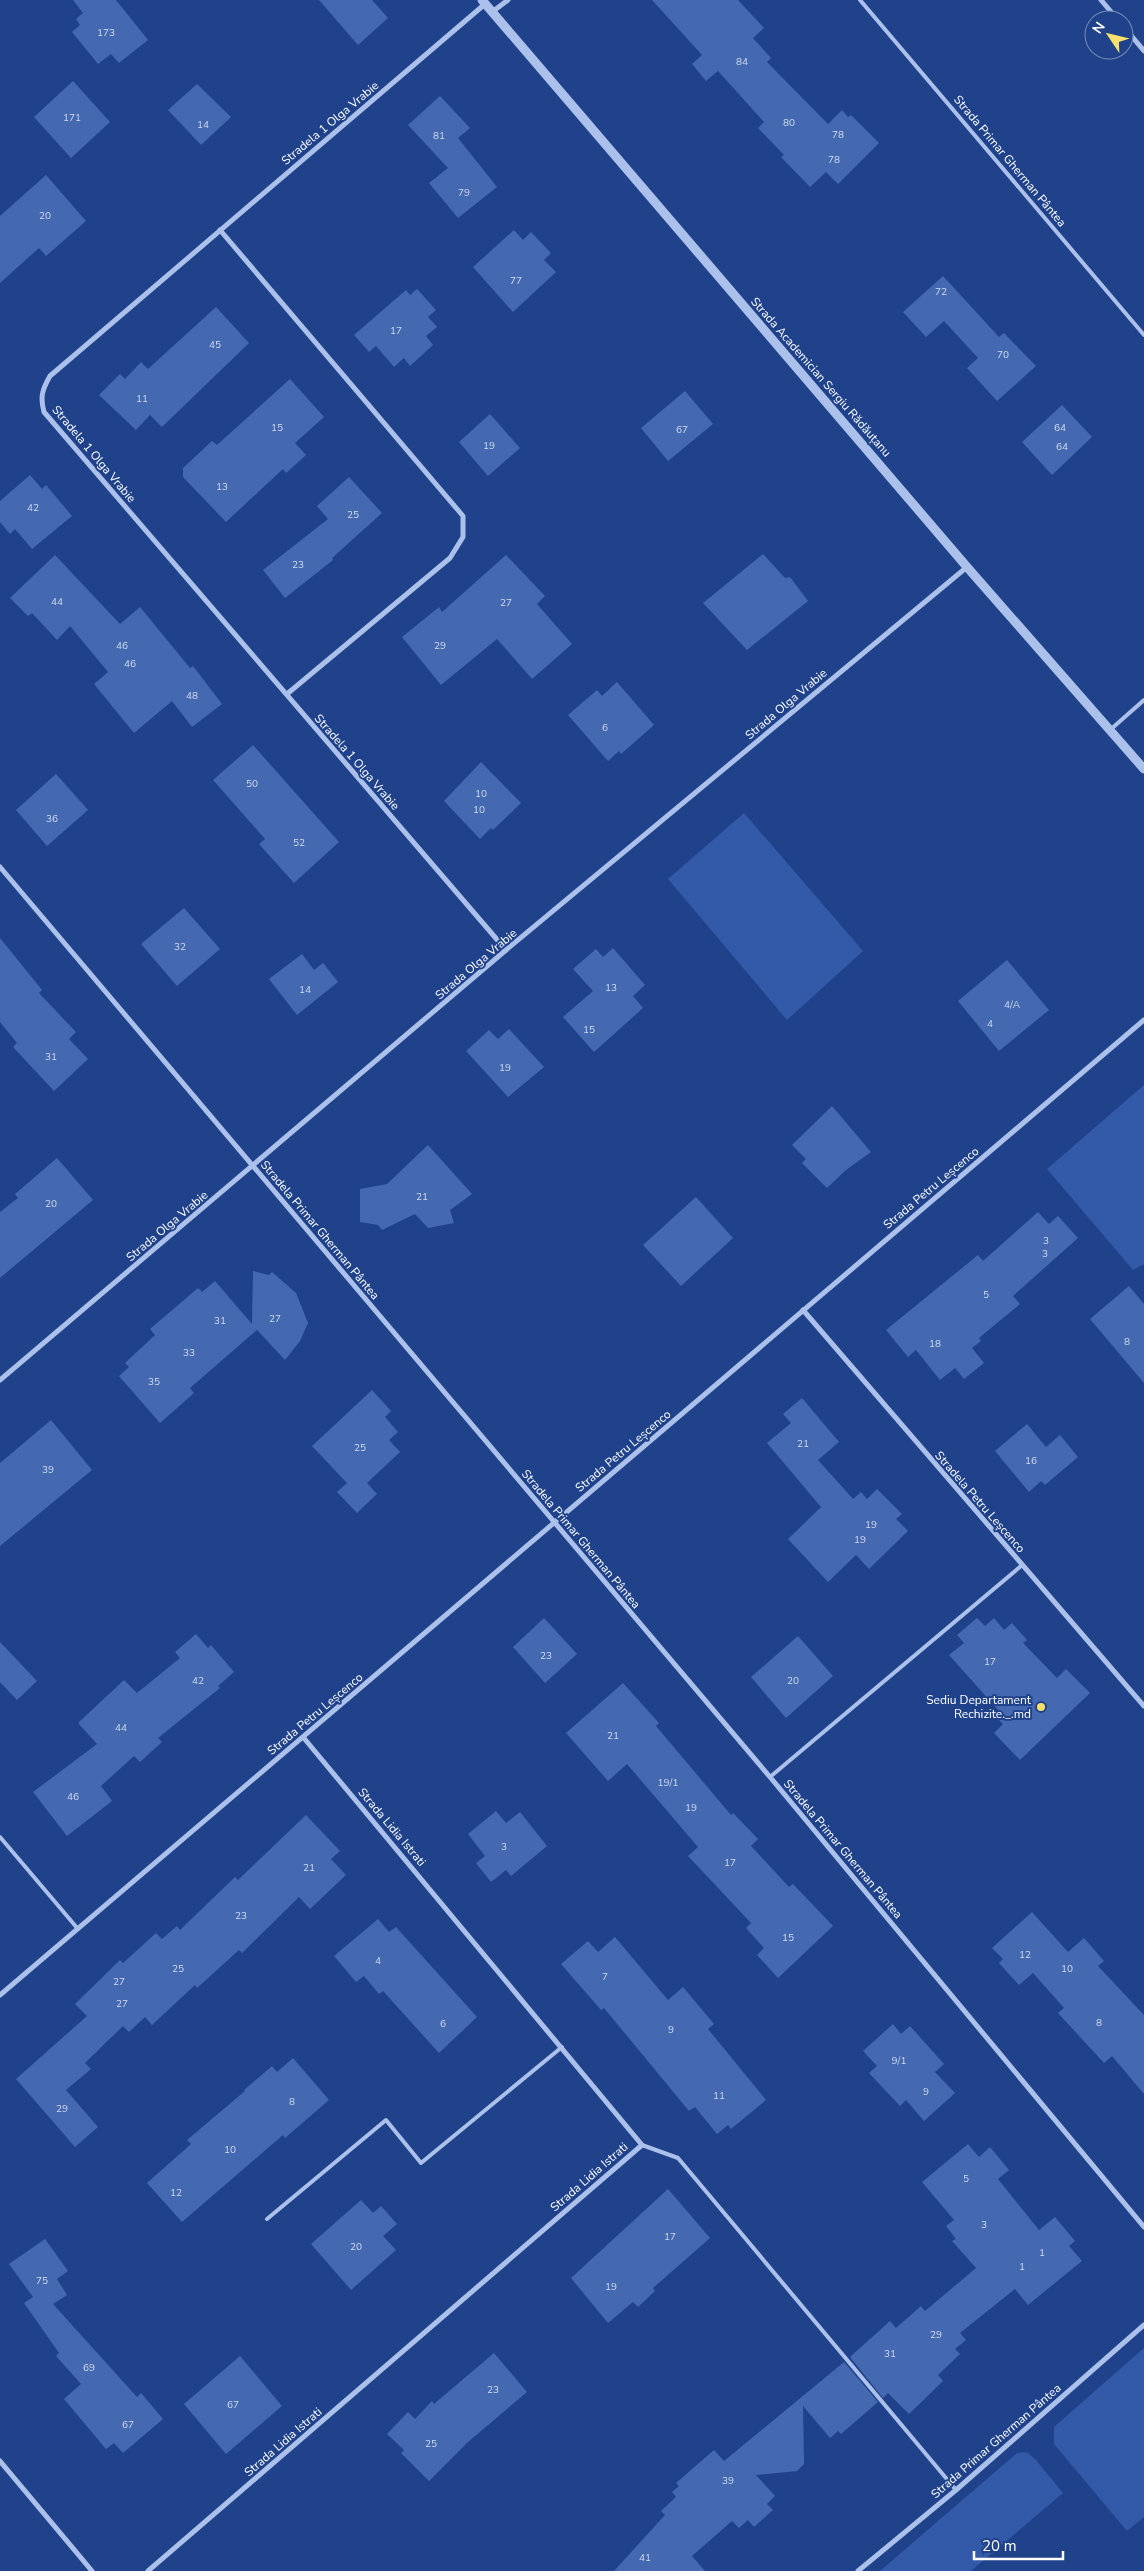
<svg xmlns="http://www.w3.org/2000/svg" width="1144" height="2571" viewBox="0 0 1144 2571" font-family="'Nunito Sans',sans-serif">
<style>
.green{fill:#335aa8}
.building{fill:#4469b1}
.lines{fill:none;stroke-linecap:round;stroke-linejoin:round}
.service{stroke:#abc1eb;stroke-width:4}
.minor{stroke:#abc1eb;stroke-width:5}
.tertiary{stroke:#abc1eb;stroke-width:9}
.poi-dot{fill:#f9e06b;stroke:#1f428b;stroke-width:2}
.labels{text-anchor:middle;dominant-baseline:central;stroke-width:4;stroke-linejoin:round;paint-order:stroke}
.number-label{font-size:10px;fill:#d0daec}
.street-label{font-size:12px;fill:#fff;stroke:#1f428b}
.poi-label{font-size:12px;fill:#fff;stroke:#1f428b;text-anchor:end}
</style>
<rect width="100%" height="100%" fill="#1f428b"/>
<g class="green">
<path d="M744 813 863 951 787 1020 668 879Z"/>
<path d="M1144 1085V1264L1133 1270 1047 1169Z"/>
<path d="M1144 2348V2517L1127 2531 1054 2444V2427Z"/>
<path d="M1027 2452 1036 2460 1063 2493 971 2571H880L1017 2453Z"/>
</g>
<g class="building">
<path d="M73 0H116L148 40 119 63 111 54 98 64 72 32 80 25 76 19 83 13Z"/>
<path d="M319 0H372L388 18 358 45Z"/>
<path d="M652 0H738L764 28 753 38 771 58 767 62 828 124 842 110 848 117 851 115 879 143 838 184 826 172 810 187 781 157 784 155 758 128 764 122 718 71 706 81 692 64 702 55Z"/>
<path d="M73 81 110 122 71 158 34 117Z"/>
<path d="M197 84 231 117 201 145 168 110Z"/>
<path d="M440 96 470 128 458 138 497 187 458 218 429 183 448 168 408 125Z"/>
<path d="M46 175 86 221 46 256 39 248 0 283V216Z"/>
<path d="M514 230 523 240 531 232 551 253 544 260 556 272 513 312 473 267Z"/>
<path d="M943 276 999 337 1004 333 1036 366 997 401 967 368 978 358 944 321 926 337 903 312Z"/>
<path d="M417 289 436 310 428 317 437 327 426 336 433 345 410 366 404 358 394 367 376 346 369 352 354 335 406 290 410 295Z"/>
<path d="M216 307 249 343 162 427 150 415 136 430 99 395 120 374 125 379 141 362 148 369Z"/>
<path d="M290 379 324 417 295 443 306 455 286 473 283 469 226 522 183 477V468L212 441 217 445Z"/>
<path d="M685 391 713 424 668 461 641 428Z"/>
<path d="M1062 405 1092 437 1052 475 1022 442Z"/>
<path d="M490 414 520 448 488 476 459 442Z"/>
<path d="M30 475 42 489 46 485 72 516 32 549 15 529 10 534 0 522V501Z"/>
<path d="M349 477 382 513 332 558 333 560 285 598 263 570 328 519 317 506Z"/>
<path d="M763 554 785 578 790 577 808 601 747 650 703 603Z"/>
<path d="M55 555 120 624 140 607 190 668 193 666 222 704 192 727 172 701 134 733 94 684 108 672 70 626 57 640 32 613 28 616 10 598Z"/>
<path d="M506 555 545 596 537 604 572 644 532 679 497 639 441 685 402 637 439 607 442 612Z"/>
<path d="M617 682 654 725 621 754 619 751 608 761 568 715 597 690 602 696Z"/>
<path d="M253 745 339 842 294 883 259 844 265 839 213 780Z"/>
<path d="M481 762 521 803 493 830 491 828 480 839 444 801Z"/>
<path d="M56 774 88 810 47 846 16 810Z"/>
<path d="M184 908 220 949 177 986 141 944Z"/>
<path d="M0 938 42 990 39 993 76 1032 69 1039 88 1059 54 1091 13 1047 17 1043 0 1022Z"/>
<path d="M613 948 645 985 633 996 643 1008 594 1052 563 1017 593 991 573 969 596 949 603 957Z"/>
<path d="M302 954 314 970 323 963 338 982 297 1015 269 979Z"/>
<path d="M1007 960 1049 1010 999 1051 958 1001Z"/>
<path d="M509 1029 544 1067 508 1097 466 1051 489 1030 498 1039Z"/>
<path d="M832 1106 871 1152 846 1170 827 1188 802 1163 806 1159 792 1145Z"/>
<path d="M428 1145 472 1194 450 1210 454 1223 428 1228 415 1214 382 1230 378 1225 360 1222V1189L387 1184Z"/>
<path d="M57 1158 93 1200 0 1278V1212L18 1198 15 1194Z"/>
<path d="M696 1197 733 1238 681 1286 643 1245Z"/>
<path d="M1038 1212 1049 1224 1058 1216 1078 1238 1013 1296 1020 1304 979 1338 981 1341 972 1348 984 1363 964 1379 955 1368 940 1380 916 1350 908 1357 886 1330 978 1255 983 1261Z"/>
<path d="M253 1271 269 1275 272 1272 296 1293 308 1323 300 1341 285 1360 257 1330 190 1388 194 1393 160 1423 119 1376 129 1367 125 1363 155 1335 150 1329 198 1288 202 1292 215 1281 252 1324Z"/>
<path d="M1129 1286 1144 1304V1383L1090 1319Z"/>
<path d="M372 1390 391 1411 385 1417 398 1432 389 1440 400 1452 367 1483 377 1494 357 1513 337 1492 347 1483 312 1446Z"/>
<path d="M802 1398 839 1442 818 1460 853 1499 861 1492 867 1499 877 1489 902 1514 896 1519 908 1531 869 1569 856 1555 828 1582 788 1539 821 1507 767 1443 791 1423 783 1414Z"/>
<path d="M51 1420 92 1470 0 1546V1463Z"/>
<path d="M1027 1424 1046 1447 1060 1435 1078 1457 1045 1485 1041 1481 1029 1492 995 1451Z"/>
<path d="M544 1618 577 1654 545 1683 513 1647Z"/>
<path d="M977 1618 985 1626 994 1618 1004 1630 1012 1623 1027 1640 1023 1643 1057 1678 1066 1669 1090 1693 1020 1760 994 1733 1003 1724 995 1716 1000 1712 949 1655 964 1643 957 1635Z"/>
<path d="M196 1634 208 1648 211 1645 234 1672 218 1686 220 1688 158 1738 162 1742 140 1762 134 1756 101 1786 112 1801 67 1836 33 1792 97 1744 78 1723 124 1680 137 1693 180 1658 175 1652Z"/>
<path d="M798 1636 833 1676 786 1718 751 1677Z"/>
<path d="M0 1642 37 1681 17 1700 0 1682Z"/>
<path d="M623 1683 659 1723 656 1726 731 1815 733 1813 758 1839 751 1846 789 1887 793 1884 833 1926 778 1978 757 1955 764 1948 746 1928 751 1923 688 1856 698 1847 627 1764 608 1781 566 1733Z"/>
<path d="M496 1811 506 1823 520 1812 547 1846 511 1876 506 1870 491 1882 476 1863 485 1856 468 1834Z"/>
<path d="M306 1815 340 1851 331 1859 346 1875 310 1909 299 1897 242 1953 239 1950 197 1988 195 1985 152 2025 145 2017 129 2032 123 2026 85 2063 91 2069 66 2090 98 2127 75 2147 16 2079 87 2016 75 2004 120 1960 123 1963 156 1933 162 1939 177 1926 180 1930 235 1877 238 1880Z"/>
<path d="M1032 1912 1068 1952 1084 1938 1104 1961 1098 1966 1144 2015V2094L1112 2056 1104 2063 1058 2013 1064 2008 1033 1973 1019 1985 999 1963 1003 1959 992 1948Z"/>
<path d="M378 1919 389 1932 396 1927 477 2017 439 2053 383 1991 379 1994 364 1976 356 1982 334 1956Z"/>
<path d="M615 1937 668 2000 683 1987 714 2024 708 2029 766 2100 731 2129 728 2125 717 2134 695 2107 689 2111 604 2008 601 2010 561 1964 588 1941 598 1952Z"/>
<path d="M893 2024 901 2034 910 2026 944 2064 935 2072 955 2093 924 2121 906 2100 900 2106 869 2073 877 2066 863 2051Z"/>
<path d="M293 2058 329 2100 285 2138 283 2135 182 2222 147 2183 191 2144 187 2140 245 2091 244 2090 272 2066 277 2072Z"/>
<path d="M968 2144 979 2157 990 2147 1009 2170 998 2179 1039 2230 1055 2217 1075 2241 1069 2246 1082 2261 1028 2305 1015 2289 960 2333 966 2340 955 2349 960 2354 938 2375 943 2381 909 2414 888 2393 883 2398 850 2357 890 2321 896 2328 921 2306 925 2311 976 2268 952 2241 956 2239 946 2226 954 2220 922 2182Z"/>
<path d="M668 2189 710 2238 653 2288 655 2291 638 2307 633 2302 608 2323 571 2278Z"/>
<path d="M361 2200 373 2213 381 2206 397 2224 383 2236 396 2250 351 2290 311 2244Z"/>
<path d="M45 2239 68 2271 57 2279 67 2295 53 2304 137 2397 141 2393 163 2419 123 2453 114 2443 106 2449 64 2399 81 2384 56 2356 59 2353 24 2303 33 2297 9 2264Z"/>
<path d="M494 2353 527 2392 468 2442 429 2481 401 2453 404 2450 387 2434 408 2412 415 2419 432 2401 434 2404Z"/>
<path d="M240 2356 282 2406 226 2454 184 2404Z"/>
<path d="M844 2362 878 2402 841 2434 838 2431 830 2438 803 2406 804 2464 797 2471 756 2475 775 2496 767 2504 773 2510 754 2527 748 2520 739 2528 732 2521 692 2556 705 2571H614L665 2515 661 2511 676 2497 672 2492 679 2486 676 2483 714 2450 724 2461Z"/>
</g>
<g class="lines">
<g class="service">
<path d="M860 0 1144 335"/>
<path d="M1110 730 1144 700"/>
<path d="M770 1777 1021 1566"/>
<path d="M0 1837 78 1929"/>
<path d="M642 2145 678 2158 956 2490"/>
<path d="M267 2219 386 2120 421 2163 562 2047"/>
</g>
<g class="minor">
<path d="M1101 0 1118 20"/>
<path d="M485 4 50 376C42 390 40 397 44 412L506 950"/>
<path d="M492 12 508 0"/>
<path d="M1124 27 1144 51"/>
<path d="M220 230 463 516V537L450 558 287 694"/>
<path d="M0 867 770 1777 1144 2227"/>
<path d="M803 1310 1144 1706"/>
<path d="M0 1380 506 950 967 567"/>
<path d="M0 1995 1144 1020"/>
<path d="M0 2461 92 2571"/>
<path d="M148 2571 642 2145 303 1737"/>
<path d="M858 2571 956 2490 1144 2325"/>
</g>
<path class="tertiary" d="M482 0 967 567 1144 769"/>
</g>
<circle class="poi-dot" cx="1041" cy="1707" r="5"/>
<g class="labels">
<g class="number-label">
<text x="106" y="33">173</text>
<text x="742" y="62">84</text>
<text x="72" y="118">171</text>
<text x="789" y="123">80</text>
<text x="203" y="125">14</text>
<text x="838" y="135">78</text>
<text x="439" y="136">81</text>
<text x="834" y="160">78</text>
<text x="464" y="193">79</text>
<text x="45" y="216">20</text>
<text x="516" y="281">77</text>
<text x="941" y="292">72</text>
<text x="396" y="331">17</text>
<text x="215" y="345">45</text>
<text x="1003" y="355">70</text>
<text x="142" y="399">11</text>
<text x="277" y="428">15</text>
<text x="1060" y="428">64</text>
<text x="682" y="430">67</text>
<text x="489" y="446">19</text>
<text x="1062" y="447">64</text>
<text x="222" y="487">13</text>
<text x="33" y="508">42</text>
<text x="353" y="515">25</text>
<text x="298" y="565">23</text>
<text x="57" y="602">44</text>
<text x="506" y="603">27</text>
<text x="122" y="646">46</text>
<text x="440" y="646">29</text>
<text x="130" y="664">46</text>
<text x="192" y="696">48</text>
<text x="605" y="728">6</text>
<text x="252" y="784">50</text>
<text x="481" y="794">10</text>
<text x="479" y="810">10</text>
<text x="52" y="819">36</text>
<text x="299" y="843">52</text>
<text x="180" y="947">32</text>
<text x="611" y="988">13</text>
<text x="305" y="990">14</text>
<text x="1012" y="1005">4/A</text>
<text x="990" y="1024">4</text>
<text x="589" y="1030">15</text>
<text x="51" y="1057">31</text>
<text x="505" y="1068">19</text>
<text x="422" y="1197">21</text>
<text x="51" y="1204">20</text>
<text x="1046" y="1241">3</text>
<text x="1045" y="1254">3</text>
<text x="986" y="1295">5</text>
<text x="275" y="1319">27</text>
<text x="220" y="1321">31</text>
<text x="1127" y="1342">8</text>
<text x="935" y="1344">18</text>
<text x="189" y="1353">33</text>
<text x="154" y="1382">35</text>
<text x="803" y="1444">21</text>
<text x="360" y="1448">25</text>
<text x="1031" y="1461">16</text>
<text x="48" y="1470">39</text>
<text x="871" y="1525">19</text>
<text x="860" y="1540">19</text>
<text x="546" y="1656">23</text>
<text x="990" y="1662">17</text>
<text x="198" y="1681">42</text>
<text x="793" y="1681">20</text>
<text x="121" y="1728">44</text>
<text x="613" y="1736">21</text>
<text x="668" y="1783">19/1</text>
<text x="73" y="1797">46</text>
<text x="691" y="1808">19</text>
<text x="504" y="1847">3</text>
<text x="730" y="1863">17</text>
<text x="309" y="1868">21</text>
<text x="241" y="1916">23</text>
<text x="788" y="1938">15</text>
<text x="1025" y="1955">12</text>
<text x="378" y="1961">4</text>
<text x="178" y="1969">25</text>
<text x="1067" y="1969">10</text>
<text x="605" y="1977">7</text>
<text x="119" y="1982">27</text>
<text x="122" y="2004">27</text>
<text x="1099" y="2023">8</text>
<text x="443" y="2024">6</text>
<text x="671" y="2030">9</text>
<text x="899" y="2061">9/1</text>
<text x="926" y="2092">9</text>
<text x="719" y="2096">11</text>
<text x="292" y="2102">8</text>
<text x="62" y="2109">29</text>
<text x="230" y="2150">10</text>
<text x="966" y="2179">5</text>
<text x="176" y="2193">12</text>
<text x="984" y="2225">3</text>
<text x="670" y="2237">17</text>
<text x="356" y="2247">20</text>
<text x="1042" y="2253">1</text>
<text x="1022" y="2267">1</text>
<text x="42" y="2281">75</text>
<text x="611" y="2287">19</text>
<text x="936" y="2335">29</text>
<text x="890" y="2354">31</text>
<text x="89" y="2368">69</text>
<text x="493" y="2390">23</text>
<text x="233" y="2405">67</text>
<text x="128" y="2425">67</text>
<text x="431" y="2444">25</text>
<text x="728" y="2481">39</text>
<text x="645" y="2558">41</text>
</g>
<g class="street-label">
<text transform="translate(330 123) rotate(-40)">Stradela 1 Olga Vrabie</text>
<text transform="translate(1010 161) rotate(50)">Strada Primar Gherman Pântea</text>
<text transform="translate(821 377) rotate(49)">Strada Academician Sergiu Rădăuțanu</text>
<text transform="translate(94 454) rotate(50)">Stradela 1 Olga Vrabie</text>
<text transform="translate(786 704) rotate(-40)">Strada Olga Vrabie</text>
<text transform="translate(357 762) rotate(49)">Stradela 1 Olga Vrabie</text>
<text transform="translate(476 964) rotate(-40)">Strada Olga Vrabie</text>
<text transform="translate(931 1188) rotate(-40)">Strada Petru Leșcenco</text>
<text transform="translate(167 1226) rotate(-40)">Strada Olga Vrabie</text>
<text transform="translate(320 1230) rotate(50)">Stradela Primar Gherman Pântea</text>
<text transform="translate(623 1451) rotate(-40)">Strada Petru Leșcenco</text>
<text transform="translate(980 1502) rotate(49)">Stradela Petru Leșcenco</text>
<text transform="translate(581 1539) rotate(50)">Stradela Primar Gherman Pântea</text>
<text transform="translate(315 1714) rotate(-40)">Strada Petru Leșcenco</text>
<text transform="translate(392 1827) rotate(50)">Strada Lidia Istrati</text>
<text transform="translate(843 1849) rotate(50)">Stradela Primar Gherman Pântea</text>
<text transform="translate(589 2177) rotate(-41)">Strada Lidia Istrati</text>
<text transform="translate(996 2441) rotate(-41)">Strada Primar Gherman Pântea</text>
<text transform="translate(283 2442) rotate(-41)">Strada Lidia Istrati</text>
</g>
<g class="poi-label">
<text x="1031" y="1700">Sediu Departament<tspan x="1031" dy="14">Rechizite._.md</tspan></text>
</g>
</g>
<g transform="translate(1109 35) rotate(305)"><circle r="24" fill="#1f428b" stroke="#798eb9"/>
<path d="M0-4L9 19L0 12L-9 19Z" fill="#f9e06b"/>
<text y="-8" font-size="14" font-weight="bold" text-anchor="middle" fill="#ffffff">N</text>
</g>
<path d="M974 2551v8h89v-8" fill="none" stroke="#ffffff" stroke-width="2.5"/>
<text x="982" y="2551" font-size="15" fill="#ffffff" stroke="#1f428b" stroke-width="4" paint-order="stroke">20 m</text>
</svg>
